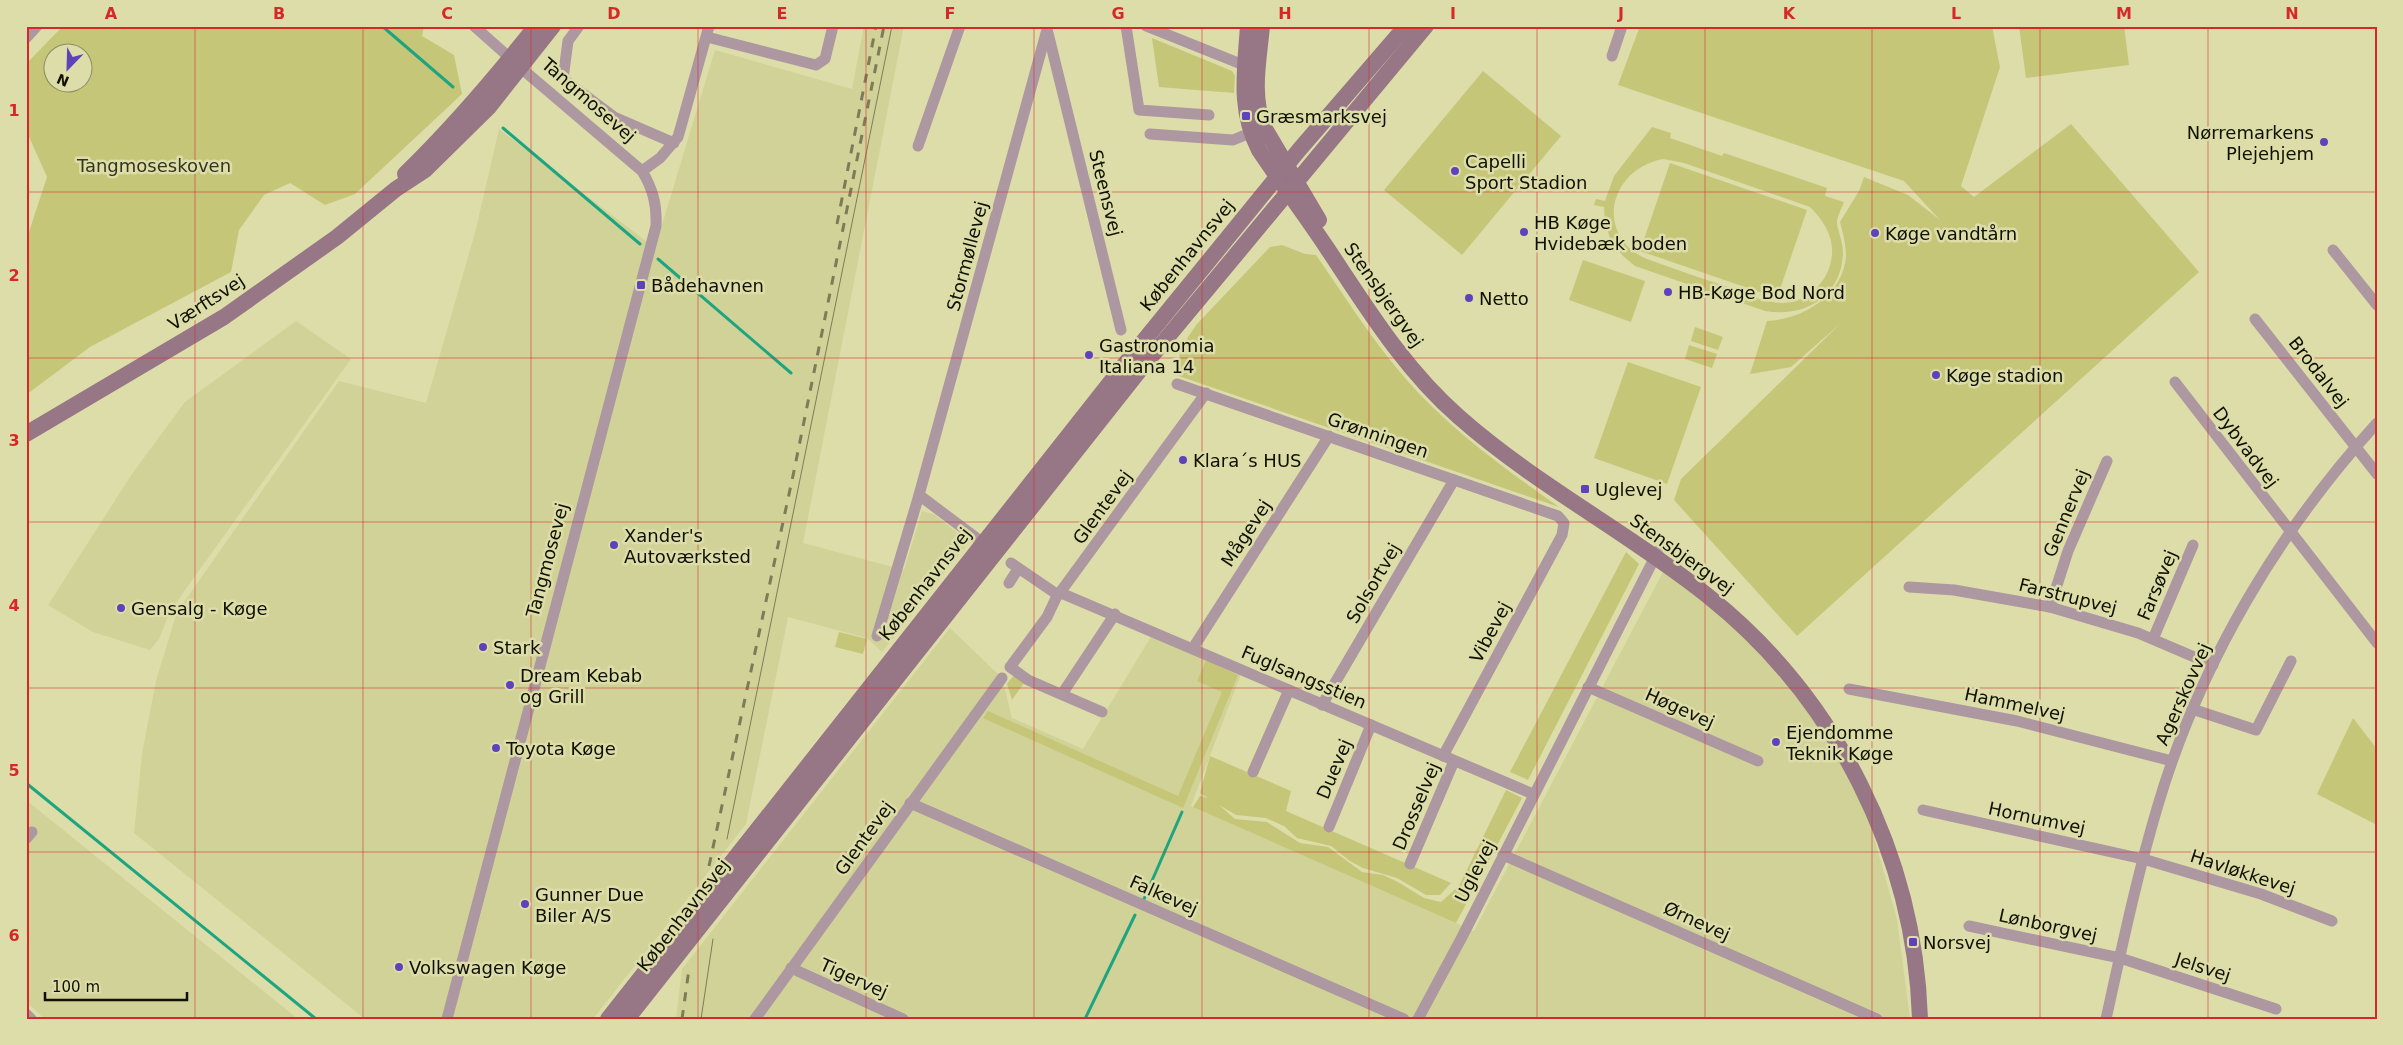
<svg xmlns="http://www.w3.org/2000/svg" width="2403" height="1045" viewBox="0 0 2403 1045" font-family="'DejaVu Sans',sans-serif">
<style>
.built{fill:#d1d297}
.green{fill:#c6c679;fill-rule:evenodd}
.lines{fill:none;stroke-linecap:round;stroke-linejoin:round}
.stream{stroke:#1ea580;stroke-width:3}
.street{stroke:#ad97a1;stroke-width:11}
.secondary{stroke:#977686;stroke-width:16}
.tram{stroke:#7c7c5a;stroke-width:1}
.rail{stroke:#7c7c5a;stroke-width:3;stroke-dasharray:9 9;stroke-linecap:butt}
.grid{fill:none;stroke:#d62828;stroke-width:1;stroke-opacity:0.55}
.poi-dot{fill:#5f42ba;stroke:#dcdda9;stroke-width:2}
.labels{text-anchor:middle;dominant-baseline:central;stroke-width:5;stroke-linejoin:round;paint-order:stroke}
.street-label{font-size:18px;fill:#101001;stroke:#dcdda9}
.poi-label{font-size:18px;fill:#101001;stroke:#dcdda9;text-anchor:start}
.park-label{font-size:18px;fill:#35351e;stroke:#dcdda9}
.neatline{fill:none;stroke:#d62828;stroke-width:2}
.grid-label{font-size:16px;text-anchor:middle;font-weight:bold;fill:#d62828}
</style>
<rect width="100%" height="100%" fill="#dcdda9"/>
<g class="built">
<path d="M864 26H904L803 543 904 570 922 511 935 515 969 542 882 652 867 638 788 617 746 824 593 1019H365L134 833 142 754 156 681 177 612 339 381 426 403 475 233 499 129 655 248 715 50 852 89Z"/>
<path d="M296 321 351 359 185 590 169 614 159 639 150 650 93 632 48 605 132 474 185 402Z"/>
<path d="M1663 572 1703 601 1753 644 1818 723 1867 813 1897 919 1910 1019H676L682 969 950 628 1002 678 1012 718 1083 749 1152 635 1241 674 1191 806 1474 931Z"/>
<path d="M26 800 298 1019H45L26 1002Z"/>
</g>
<g class="green">
<path d="M63 26H424L422 36 454 55 462 94 355 194 325 205 290 183 264 195 239 230 231 272 90 347 26 395V241L47 177 26 130V64ZM52 52H82V82H52Z"/>
<path d="M1640 26H1992L2000 67 1961 186 1974 197 2071 124 2199 272 1797 636 1674 500 1681 479 1841 323 1791 367 1750 374 1767 321C1803 319 1843 296 1846 256 1846 244 1843 234 1840 222L1859 191 1864 177 1908 195 1940 220 1904 181 1618 85Z"/>
<path d="M2019 26H2124L2129 65 2026 78Z"/>
<path d="M1152 38 1232 71 1235 76 1234 93 1159 87Z"/>
<path d="M1483 71 1561 136 1462 255 1384 190Z"/>
<path d="M1652 127 1671 133 1670 138 1722 156 1724 153 1827 188 1825 196 1844 202C1842 208 1836 218 1837 224 1839 234 1843 243 1843 254 1841 297 1804 318 1765 311L1635 266 1623 256 1611 241 1605 223 1604 207 1594 205 1596 199 1605 201 1614 176ZM1663 159 1684 163 1810 207C1826 223 1837 242 1830 265 1824 286 1805 303 1782 303 1765 303 1747 294 1731 288 1703 279 1675 269 1647 259 1595 237 1607 170 1663 159Z"/>
<path d="M1670 163 1807 210 1777 298 1640 251Z"/>
<path d="M1282 245 1305 254 1316 255C1345 297 1372 340 1405 378 1450 430 1504 468 1559 507L1176 375 1181 347 1197 324 1270 247Z"/>
<path d="M1583 260 1645 281 1631 322 1569 300Z"/>
<path d="M1695 327 1723 337 1718 350 1691 341Z"/>
<path d="M1689 345 1717 354 1712 368 1685 359Z"/>
<path d="M1628 362 1701 387 1667 484 1594 458Z"/>
<path d="M1626 552 1639 564 1528 780 1510 772Z"/>
<path d="M839 632 867 639 863 654 835 647Z"/>
<path d="M1206 660 1238 675 1183 808 983 718 988 711 1178 796 1222 692 1197 681Z"/>
<path d="M1014 675 1024 683 1012 700 1007 684Z"/>
<path d="M2353 718 2377 749V825L2317 794Z"/>
<path d="M1210 756 1291 791 1286 811 1451 883 1440 895H1426L1397 878 1363 868 1350 861 1331 846 1297 838 1284 826 1266 818 1236 815 1219 805 1235 819 1267 822 1300 843 1328 847 1362 872 1383 875 1398 882 1424 898 1441 902 1459 886 1506 790 1522 798 1456 923 1193 807 1200 796 1208 798 1200 793Z"/>
</g>
<g class="lines">
<g class="stream">
<path d="M382 26 453 87"/>
<path d="M503 128 640 244"/>
<path d="M658 259 791 373"/>
<path d="M26 783 316 1019"/>
<path d="M1144 899 1182 812"/>
<path d="M1085 1019 1135 915"/>
</g>
<g class="street">
<path d="M474 26 510 58"/>
<path d="M579 26 568 41 563 79 614 117 674 143"/>
<path d="M1126 26 1139 110 1209 115"/>
<path d="M1146 26 1251 68"/>
<path d="M1048 33 1121 330"/>
<path d="M707 37 816 65 825 59 833 26"/>
<path d="M26 38 37 26"/>
<path d="M1612 56 1622 26"/>
<path d="M1150 134 1233 140 1250 133"/>
<path d="M918 146 960 26"/>
<path d="M642 171 660 158 678 137 709 26"/>
<path d="M2333 250 2377 305"/>
<path d="M2255 319 2377 474"/>
<path d="M2175 382 2377 643"/>
<path d="M1177 384 1558 516 1564 523 1562 535 1443 756"/>
<path d="M983 543 919 495 1048 26"/>
<path d="M1011 563 1058 595"/>
<path d="M1009 583 1018 569"/>
<path d="M1909 587 1954 590 2050 607 2138 633 2213 665"/>
<path d="M1061 593 1533 794"/>
<path d="M2050 607 2068 551 2107 461"/>
<path d="M877 636 919 495"/>
<path d="M2153 639 2193 545"/>
<path d="M1193 648 1329 436"/>
<path d="M1588 687 1758 761"/>
<path d="M1849 689 2017 721 2172 761"/>
<path d="M1062 694 1115 614"/>
<path d="M1322 705 1454 480"/>
<path d="M2192 709 2256 730 2291 661"/>
<path d="M1102 712 1028 680 1010 667 1047 617 1056 598 1206 393"/>
<path d="M1253 772 1289 690"/>
<path d="M910 803 1404 1019"/>
<path d="M1923 810 2143 859 2261 894 2332 921"/>
<path d="M1329 827 1371 725"/>
<path d="M26 839 32 832"/>
<path d="M1503 855 1877 1019"/>
<path d="M1410 864 1454 761"/>
<path d="M1969 926 2120 958 2276 1009"/>
<path d="M791 968 903 1019"/>
<path d="M26 1014 31 1019"/>
<path d="M447 1019 656 226C657 205 653 189 642 171L521 68"/>
<path d="M755 1019 1002 678"/>
<path d="M1418 1019 1462 937 1658 551"/>
<path d="M2106 1019C2122 947 2137 875 2158 805 2200 663 2278 532 2377 423"/>
</g>
<g class="secondary">
<path d="M1248 26C1245 71 1238 109 1259 150 1281 183 1305 215 1327 248 1367 308 1404 369 1459 417 1536 485 1628 532 1708 596 1836 698 1915 855 1920 1019"/>
<path d="M1262 26C1259 60 1251 95 1264 127L1319 220"/>
<path d="M405 174C453 127 495 78 536 26"/>
<path d="M26 434 224 317 337 237 396 189 425 170 489 107 553 26"/>
<path d="M608 1019 1124 365 1299 150 1406 26"/>
<path d="M627 1019 1136 375 1426 26"/>
</g>
<g class="tram">
<path d="M727 839 892 26"/>
<path d="M701 1019 713 939"/>
</g>
<g class="rail">
<path d="M837 224 876 26"/>
<path d="M709 866 794 471 884 26"/>
<path d="M682 1019 689 969"/>
</g>
</g>
<path class="grid" d="M195 26V1019M363 26V1019M531 26V1019M698 26V1019M866 26V1019M1034 26V1019M1202 26V1019M1369 26V1019M1537 26V1019M1705 26V1019M1872 26V1019M2040 26V1019M2208 26V1019M26 192H2377M26 358H2377M26 522H2377M26 688H2377M26 852H2377"/>
<g class="poi-dot">
<rect x="1241" y="111" width="10" height="10" rx="2.5"/>
<circle cx="2324" cy="142" r="5"/>
<circle cx="1455" cy="171" r="5"/>
<circle cx="1524" cy="232" r="5"/>
<circle cx="1875" cy="233" r="5"/>
<rect x="636" y="280" width="10" height="10" rx="2.5"/>
<circle cx="1668" cy="292" r="5"/>
<circle cx="1469" cy="298" r="5"/>
<circle cx="1089" cy="355" r="5"/>
<circle cx="1936" cy="375" r="5"/>
<circle cx="1183" cy="460" r="5"/>
<rect x="1580" y="484" width="10" height="10" rx="2.5"/>
<circle cx="614" cy="545" r="5"/>
<circle cx="121" cy="608" r="5"/>
<circle cx="483" cy="647" r="5"/>
<circle cx="510" cy="685" r="5"/>
<circle cx="1776" cy="742" r="5"/>
<circle cx="496" cy="748" r="5"/>
<circle cx="525" cy="904" r="5"/>
<rect x="1908" y="937" width="10" height="10" rx="2.5"/>
<circle cx="399" cy="967" r="5"/>
</g>
<g class="labels">
<g class="street-label">
<text transform="translate(589 100) rotate(41)">Tangmosevej</text>
<text transform="translate(1106 193) rotate(76)">Steensvej</text>
<text transform="translate(1187 255) rotate(-51)">Københavnsvej</text>
<text transform="translate(967 256) rotate(-75)">Stormøllevej</text>
<text transform="translate(1384 295) rotate(55)">Stensbjergvej</text>
<text transform="translate(206 302) rotate(-33)">Værftsvej</text>
<text transform="translate(2319 372) rotate(52)">Brodalvej</text>
<text transform="translate(1378 435) rotate(19)">Grønningen</text>
<text transform="translate(2246 447) rotate(53)">Dybvadvej</text>
<text transform="translate(1102 507) rotate(-54)">Glentevej</text>
<text transform="translate(2066 513) rotate(-68)">Gennervej</text>
<text transform="translate(1246 533) rotate(-57)">Mågevej</text>
<text transform="translate(1682 554) rotate(36)">Stensbjergvej</text>
<text transform="translate(547 560) rotate(-75)">Tangmosevej</text>
<text transform="translate(1373 583) rotate(-60)">Solsortvej</text>
<text transform="translate(925 584) rotate(-52)">Københavnsvej</text>
<text transform="translate(2157 585) rotate(-67)">Farsøvej</text>
<text transform="translate(2068 596) rotate(14)">Farstrupvej</text>
<text transform="translate(1490 632) rotate(-62)">Vibevej</text>
<text transform="translate(1304 677) rotate(23)">Fuglsangsstien</text>
<text transform="translate(2183 694) rotate(-66)">Agerskovvej</text>
<text transform="translate(2015 704) rotate(12)">Hammelvej</text>
<text transform="translate(1680 708) rotate(24)">Høgevej</text>
<text transform="translate(1334 769) rotate(-67)">Duevej</text>
<text transform="translate(1416 806) rotate(-67)">Drosselvej</text>
<text transform="translate(2037 818) rotate(12)">Hornumvej</text>
<text transform="translate(864 838) rotate(-54)">Glentevej</text>
<text transform="translate(1475 871) rotate(-63)">Uglevej</text>
<text transform="translate(2243 872) rotate(18)">Havløkkevej</text>
<text transform="translate(1164 895) rotate(24)">Falkevej</text>
<text transform="translate(683 915) rotate(-52)">Københavnsvej</text>
<text transform="translate(1697 921) rotate(24)">Ørnevej</text>
<text transform="translate(2048 925) rotate(12)">Lønborgvej</text>
<text transform="translate(2203 967) rotate(18)">Jelsvej</text>
<text transform="translate(854 978) rotate(24)">Tigervej</text>
</g>
<g class="poi-label">
<text x="1256" y="116">Græsmarksvej</text>
<text x="2314" y="132" text-anchor="end">Nørremarkens<tspan x="2314" dy="21">Plejehjem</tspan></text>
<text x="1465" y="161">Capelli<tspan x="1465" dy="21">Sport Stadion</tspan></text>
<text x="1534" y="222">HB Køge<tspan x="1534" dy="21">Hvidebæk boden</tspan></text>
<text x="1885" y="233">Køge vandtårn</text>
<text x="651" y="285">Bådehavnen</text>
<text x="1678" y="292">HB-Køge Bod Nord</text>
<text x="1479" y="298">Netto</text>
<text x="1099" y="345">Gastronomia<tspan x="1099" dy="21">Italiana 14</tspan></text>
<text x="1946" y="375">Køge stadion</text>
<text x="1193" y="460">Klara´s HUS</text>
<text x="1595" y="489">Uglevej</text>
<text x="624" y="535">Xander's<tspan x="624" dy="21">Autoværksted</tspan></text>
<text x="131" y="608">Gensalg - Køge</text>
<text x="493" y="647">Stark</text>
<text x="520" y="675">Dream Kebab<tspan x="520" dy="21">og Grill</tspan></text>
<text x="1786" y="732">Ejendomme<tspan x="1786" dy="21">Teknik Køge</tspan></text>
<text x="506" y="748">Toyota Køge</text>
<text x="535" y="894">Gunner Due<tspan x="535" dy="21">Biler A/S</tspan></text>
<text x="1923" y="942">Norsvej</text>
<text x="409" y="967">Volkswagen Køge</text>
</g>
<g class="park-label">
<text x="154" y="165">Tangmoseskoven</text>
</g>
</g>
<rect width="2403" height="1045" fill="none" stroke="#dcdda9" stroke-width="55"/>
<g transform="translate(68 68) rotate(203)"><circle r="24" fill="#dcdda9" stroke="#8a8b66"/>
<path d="M0-4L9 19L0 12L-9 19Z" fill="#5f42ba"/>
<text y="-8" font-size="14" font-weight="bold" text-anchor="middle" fill="#101001">N</text>
</g>
<path d="M45 992v8h142v-8" fill="none" stroke="#101001" stroke-width="2.5"/>
<text x="52" y="992" font-size="15" fill="#101001" stroke="#dcdda9" stroke-width="4" paint-order="stroke">100 m</text>
<rect x="28" y="28" width="2348" height="990" class="neatline"/>
<g class="grid-label">
<text x="111" y="19">A</text>
<text x="279" y="19">B</text>
<text x="447" y="19">C</text>
<text x="614" y="19">D</text>
<text x="782" y="19">E</text>
<text x="950" y="19">F</text>
<text x="1118" y="19">G</text>
<text x="1285" y="19">H</text>
<text x="1453" y="19">I</text>
<text x="1621" y="19">J</text>
<text x="1789" y="19">K</text>
<text x="1956" y="19">L</text>
<text x="2124" y="19">M</text>
<text x="2292" y="19">N</text>
<text x="14" y="116">1</text>
<text x="14" y="281">2</text>
<text x="14" y="446">3</text>
<text x="14" y="611">4</text>
<text x="14" y="776">5</text>
<text x="14" y="941">6</text>
</g>
</svg>
